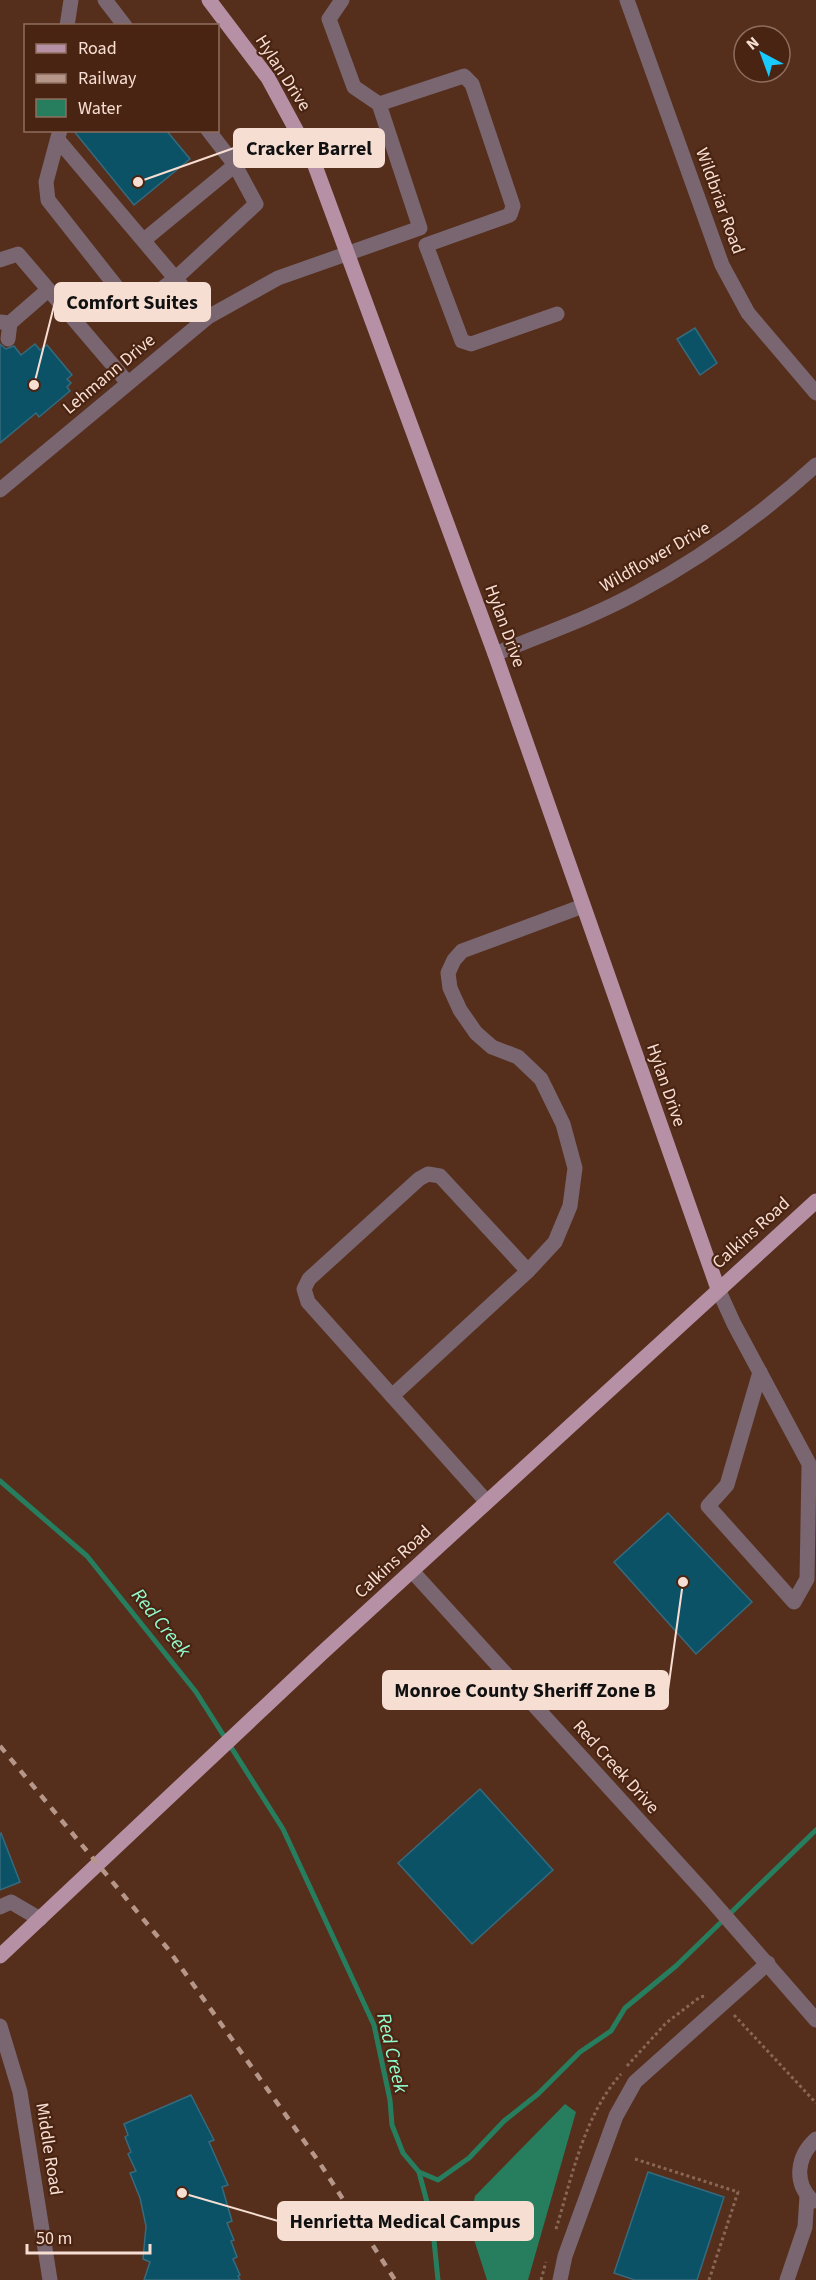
<svg xmlns="http://www.w3.org/2000/svg" width="816" height="2280" viewBox="0 0 816 2280" font-family="'Source Sans 3',sans-serif">
<style>
.water{fill:#277e5e}
.lines{fill:none;stroke-linecap:round;stroke-linejoin:round}
.stream{stroke:#277e5e;stroke-width:5}
.building{fill:#0c5267;stroke:#366a7d;stroke-width:1.5}
.path{stroke:#896757;stroke-width:3;stroke-dasharray:3 3;stroke-linecap:butt}
.minor{stroke:#796670;stroke-width:15}
.major{stroke:#b690a5;stroke-width:15}
.rail{stroke:#b59688;stroke-width:4.5;stroke-dasharray:8 8;stroke-linecap:butt}
.labels{text-anchor:middle;dominant-baseline:central;stroke-width:4.5;stroke-linejoin:round;paint-order:stroke}
.street-label{font-size:18px;fill:#f7ded3;stroke:#4a2412}
.water-label{font-size:20px;font-style:italic;fill:#91fed0;stroke:#4a2412}
.leader{fill:none;stroke:#f7ded3;stroke-width:2}
.callout-dot{fill:#f7ded3;stroke:#4a2412;stroke-width:2}
.callout{fill:#f7ded3;stroke:#f7ded3;stroke-width:2}
.callout-label{font-size:20px;text-anchor:middle;font-weight:bold;fill:#111}
</style>
<rect width="100%" height="100%" fill="#552e1c"/>
<path class="water" d="M565 2104 576 2112 528 2280H487L469 2224 475 2196Z"/>
<g class="lines">
<g class="stream">
<path d="M0 1481 87 1556 196 1692 283 1829 374 2025 390 2100 392 2125 403 2153 419 2172 438 2180 469 2158 504 2121 538 2094 580 2052 611 2031 625 2008 676 1966 816 1830"/>
<path d="M419 2172 432 2221 438 2280"/>
</g>
</g>
<g class="building">
<path d="M73 130H166L190 159 134 205Z"/>
<path d="M695 328 717 363 700 375 677 339Z"/>
<path d="M0 344 6 349 14 346 21 355 35 344 40 350 47 345 72 375 67 379 71 383 67 387 70 391 39 417 36 413 0 443Z"/>
<path d="M668 1513 752 1602 696 1654 614 1562Z"/>
<path d="M480 1789 553 1870 472 1944 398 1863Z"/>
<path d="M1 1833 20 1882 0 1890V1834Z"/>
<path d="M191 2095 214 2140 209 2142 228 2185 222 2187 232 2221 227 2223 234 2240 231 2241 237 2257 233 2259 240 2275 238 2276 240 2280H144L150 2262 143 2259 146 2226 140 2198 130 2173 136 2171 128 2154 131 2152 125 2137 128 2135 124 2124Z"/>
<path d="M648 2172 724 2197 697 2280H635L614 2273Z"/>
</g>
<g class="lines">
<g class="path">
<path d="M734 2015 816 2103"/>
<path d="M627 2066 666 2023 700 1997 706 1996"/>
<path d="M635 2159 738 2192 709 2280"/>
<path d="M556 2229C572 2177 584 2115 621 2074"/>
<path d="M541 2280 546 2262"/>
</g>
<g class="minor">
<path d="M105 0 125 26"/>
<path d="M627 0 722 265 748 313 816 393"/>
<path d="M67 26 71 0"/>
<path d="M379 104 464 76 472 84 513 206 510 215 426 245 462 341 471 344 557 314"/>
<path d="M60 130 46 182 48 200 130 304 141 305 176 278 256 204 235 165"/>
<path d="M59 141 208 317"/>
<path d="M144 240 235 165 208 130"/>
<path d="M0 260 18 254 128 383"/>
<path d="M0 322 10 323 48 290"/>
<path d="M8 339 10 323"/>
<path d="M0 490 208 317 278 278 420 228 379 104 354 87 329 19 342 0"/>
<path d="M495 654C543 634 593 617 638 592 703 557 761 515 816 465"/>
<path d="M718 1289 734 1324 815 1475"/>
<path d="M760 1372 727 1485 708 1506 794 1602 807 1579 809 1467"/>
<path d="M392 1396 528 1271"/>
<path d="M487 1502 308 1302 304 1289 309 1279 419 1179 428 1174 440 1176 528 1271 555 1242 570 1206 575 1168 563 1124 541 1079 518 1057 492 1047 476 1033 460 1010 450 988 448 973 454 960 462 951 583 906"/>
<path d="M412 1571 705 1893 816 2020"/>
<path d="M0 1907 11 1902 40 1919"/>
<path d="M0 2026 20 2092 50 2280"/>
<path d="M813 2201C793 2183 797 2156 816 2139"/>
<path d="M560 2280 565 2256 616 2116 635 2082 768 1963"/>
<path d="M787 2280 805 2227 807 2196"/>
</g>
<g class="major">
<path d="M209 0 268 78 314 163 495 654 718 1289"/>
<path d="M0 1956 322 1653 816 1201"/>
</g>
<path class="rail" d="M0 1746 168 1949 319 2162 395 2280"/>
</g>
<g class="labels">
<g class="street-label">
<text transform="translate(283 73) rotate(57)">Hylan Drive</text>
<text transform="translate(720 201) rotate(70)">Wildbriar Road</text>
<text transform="translate(109 374) rotate(-40)">Lehmann Drive</text>
<text transform="translate(655 557) rotate(-30)">Wildflower Drive</text>
<text transform="translate(505 626) rotate(70)">Hylan Drive</text>
<text transform="translate(666 1085) rotate(71)">Hylan Drive</text>
<text transform="translate(751 1233) rotate(-42)">Calkins Road</text>
<text transform="translate(393 1562) rotate(-43)">Calkins Road</text>
<text transform="translate(616 1767) rotate(48)">Red Creek Drive</text>
<text transform="translate(49 2149) rotate(81)">Middle Road</text>
</g>
<g class="water-label">
<text transform="translate(161 1623) rotate(51)">Red Creek</text>
<text transform="translate(392 2053) rotate(77)">Red Creek</text>
</g>
</g>
<path class="leader" d="M138 182L234 148M34 385L55 302M683 1582L668 1690M182 2193L278 2221"/>
<g class="callout-dot">
<circle cx="138" cy="182" r="6"/>
<circle cx="34" cy="385" r="6"/>
<circle cx="683" cy="1582" r="6"/>
<circle cx="182" cy="2193" r="6"/>
</g>
<g class="callout">
<rect x="234" y="129" width="150" height="38" rx="6"/>
<rect x="55" y="283" width="155" height="38" rx="6"/>
<rect x="383" y="1671" width="285" height="38" rx="6"/>
<rect x="278" y="2202" width="255" height="38" rx="6"/>
</g>
<g class="callout-label">
<text x="309" y="155">Cracker Barrel</text>
<text x="132" y="309">Comfort Suites</text>
<text x="525" y="1697">Monroe County Sheriff Zone B</text>
<text x="405" y="2228">Henrietta Medical Campus</text>
</g>
<rect x="24" y="24" width="195" height="108" fill="#4a2412" stroke="#8f6e5f" stroke-width="1.5"/>
<rect x="36" y="44" width="30" height="9" fill="#b690a5" stroke="#8f6e5f" stroke-width="1.5"/>
<text x="78" y="54" font-size="18" fill="#f7ded3">Road</text>
<rect x="36" y="74" width="30" height="9" fill="#b59688" stroke="#8f6e5f" stroke-width="1.5"/>
<text x="78" y="84" font-size="18" fill="#f7ded3">Railway</text>
<rect x="36" y="99" width="30" height="18" fill="#277e5e" stroke="#8f6e5f" stroke-width="1.5"/>
<text x="78" y="114" font-size="18" fill="#f7ded3">Water</text>
<g transform="translate(762 54) rotate(319)"><circle r="28" fill="#4a2412" stroke="#8f6e5f" stroke-width="1.5"/>
<path d="M0-4.5L10 22L0 15L-10 22Z" fill="#19cafc"/>
<text y="-9" font-size="16" font-weight="bold" text-anchor="middle" fill="#f7ded3">N</text>
</g>
<path d="M27 2244v9h123v-9" fill="none" stroke="#f7ded3" stroke-width="3"/>
<text x="36" y="2244" font-size="18" fill="#f7ded3" stroke="#4a2412" stroke-width="4.5" paint-order="stroke">50 m</text>
</svg>
